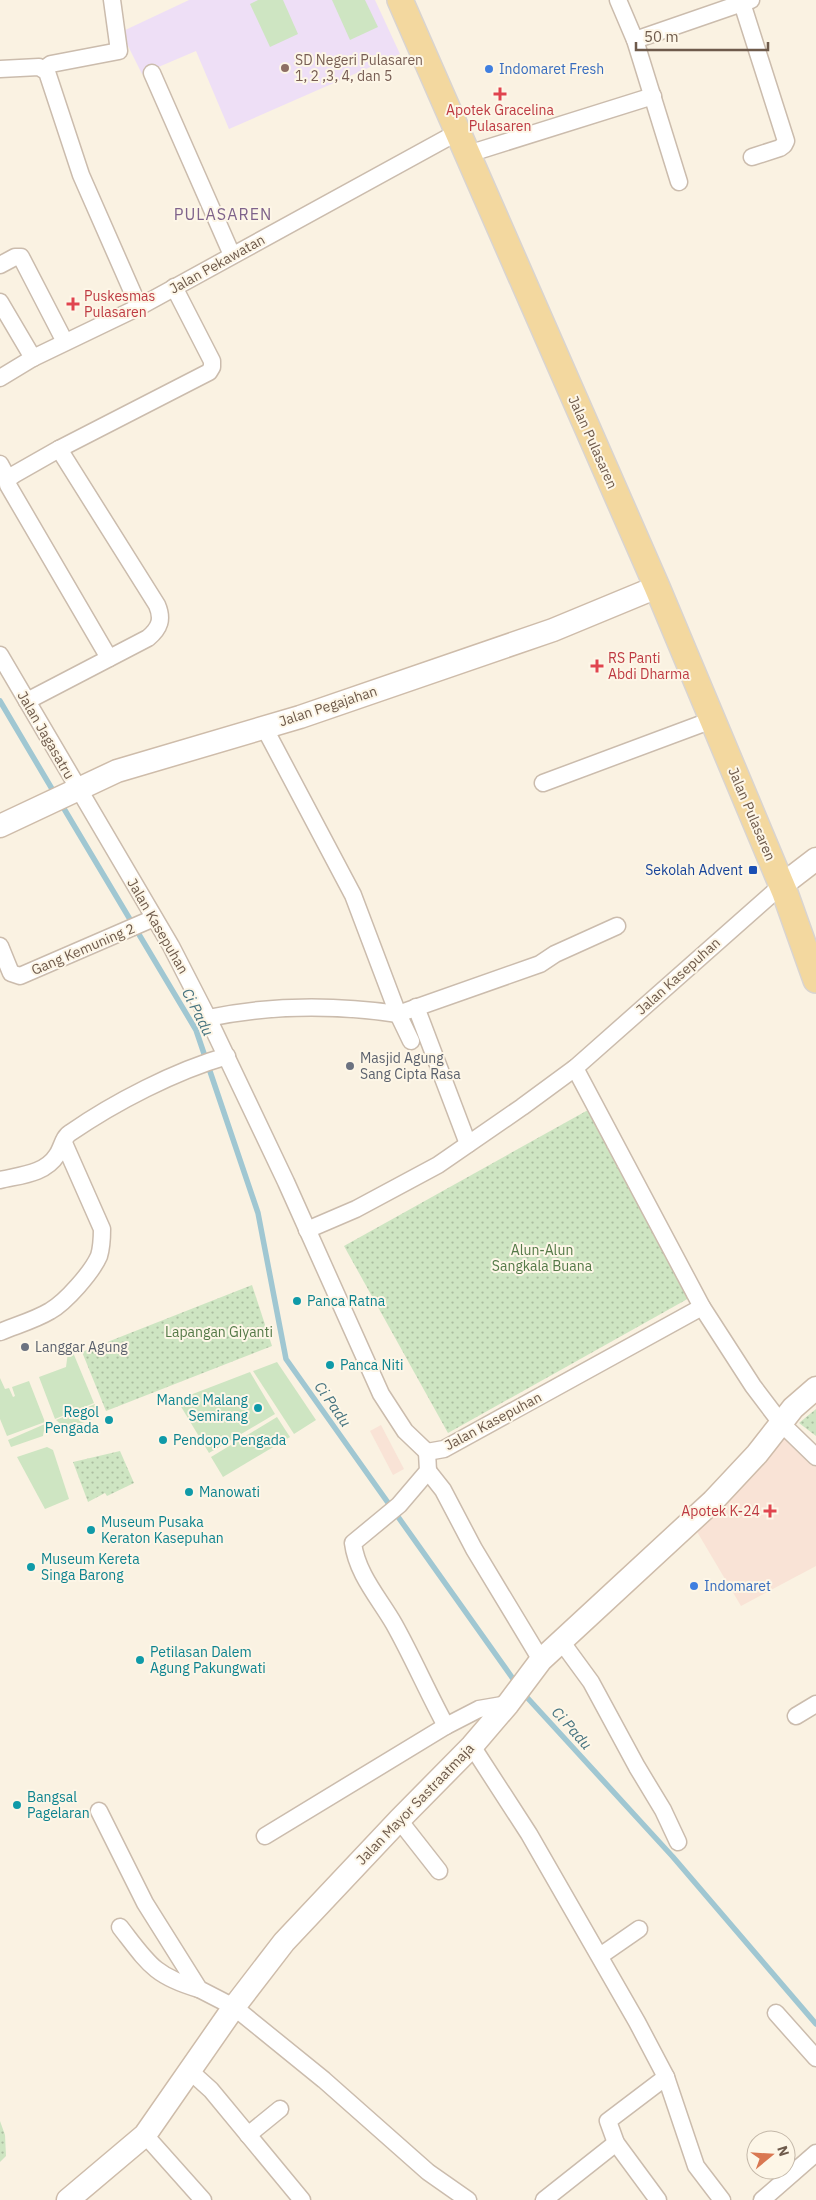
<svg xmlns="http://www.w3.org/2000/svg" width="816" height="2200" viewBox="0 0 816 2200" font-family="'IBM Plex Sans',sans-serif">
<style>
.commercial{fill:#f9e3d6}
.education{fill:#eedff6}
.green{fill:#cee5c2}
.park{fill:url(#park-dots)}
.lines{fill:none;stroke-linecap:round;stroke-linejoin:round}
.stream{stroke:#a0c7d2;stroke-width:5.5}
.street-casing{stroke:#cbbcad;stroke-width:19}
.secondary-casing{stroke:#cebcaa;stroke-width:25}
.primary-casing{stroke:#d9d4d0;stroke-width:28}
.street{stroke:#fff;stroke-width:16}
.secondary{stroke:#fff;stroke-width:22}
.primary{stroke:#f3d89f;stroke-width:25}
.education-dot{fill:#8d6e63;stroke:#fdf6e7;stroke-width:2}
.shop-dot{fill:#3f7fe0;stroke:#fdf6e7;stroke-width:2}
.health-dot{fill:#e0444e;stroke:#fdf6e7;stroke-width:2}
.transit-dot{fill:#1a4fb4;stroke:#fdf6e7;stroke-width:2}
.worship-dot{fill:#6b7280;stroke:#fdf6e7;stroke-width:2}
.culture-dot{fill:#0f9aa8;stroke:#fdf6e7;stroke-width:2}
.labels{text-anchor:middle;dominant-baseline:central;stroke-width:4;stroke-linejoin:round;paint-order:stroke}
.education-label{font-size:14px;fill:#785e54;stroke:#fdf6e7;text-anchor:start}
.shop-label{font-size:14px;fill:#366cbe;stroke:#fdf6e7;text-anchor:start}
.health-label{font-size:14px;fill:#be3a42;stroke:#fdf6e7;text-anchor:start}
.street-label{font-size:14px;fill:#6e5a4b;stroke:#fdf6e7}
.transit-label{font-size:14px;fill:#164399;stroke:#fdf6e7;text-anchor:end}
.worship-label{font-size:14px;fill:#5b616d;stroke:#fdf6e7;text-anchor:start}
.park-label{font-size:14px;fill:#547947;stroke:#fdf6e7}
.culture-label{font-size:14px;fill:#0d838f;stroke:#fdf6e7;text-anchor:start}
.water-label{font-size:15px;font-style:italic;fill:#477480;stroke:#fdf6e7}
.quarter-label{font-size:16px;letter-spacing:1px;fill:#7f638b;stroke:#fdf6e7}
</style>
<defs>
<pattern id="park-dots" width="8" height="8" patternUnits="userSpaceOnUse" patternTransform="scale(1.25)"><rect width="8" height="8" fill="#cee5c2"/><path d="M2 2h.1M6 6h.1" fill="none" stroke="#abbda0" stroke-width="1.8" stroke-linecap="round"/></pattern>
</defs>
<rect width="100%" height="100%" fill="#faf2e2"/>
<g class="commercial">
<path d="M381 1425 404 1469 393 1475 370 1431Z"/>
<path d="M784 1433 816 1464V1566L741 1606 696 1530Z"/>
</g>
<path class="education" d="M189 0H375L400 54 229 129 196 51 142 74 121 32Z"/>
<g class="green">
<path d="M258 0H283L298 34 270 47 250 4Z"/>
<path d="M332 0H365L378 27 350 40Z"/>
<path d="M72 1350 94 1403 55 1419 39 1377 66 1367 68 1352Z"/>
<path d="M277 1362 316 1420 294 1434 253 1371Z"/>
<path d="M250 1372 275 1414 209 1453 177 1400Z"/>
<path d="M0 1378 5 1389 9 1388 13 1397 15 1396 12 1387 29 1381 45 1422 7 1436 0 1419Z"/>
<path d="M95 1404 100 1416 66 1429 56 1420Z"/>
<path d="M277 1417 290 1437 223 1477 211 1457Z"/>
<path d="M45 1424 43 1436 11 1447 8 1440Z"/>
<path d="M47 1447 53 1450 69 1499 45 1509 17 1457Z"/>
</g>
<g class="park">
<path d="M588 1110 691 1297 448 1433 344 1246Z"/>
<path d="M252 1285 272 1346 106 1411 82 1352Z"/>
<path d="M816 1409V1436L799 1423Z"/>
<path d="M120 1451 134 1483 107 1496 105 1493 88 1502 73 1462Z"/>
<path d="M0 2121 5 2135 6 2156 0 2162Z"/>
</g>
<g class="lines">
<g class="stream">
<path d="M0 701 55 794"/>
<path d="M60 802 196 1030 258 1213 286 1359 516 1683"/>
<path d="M523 1693 673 1857 816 2024"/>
</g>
<g class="street-casing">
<g id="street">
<path d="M618 0 635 40 679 182"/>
<path d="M742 3 786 141 784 145 780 148 752 157"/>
<path d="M635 40 751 0"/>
<path d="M0 69 39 67 47 72 81 175 139 307"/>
<path d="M44 69 51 64 119 51 112 0"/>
<path d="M152 73 232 255"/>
<path d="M468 154 653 96"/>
<path d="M0 265 15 257H21L65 342"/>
<path d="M0 302 33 358"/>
<path d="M0 378 33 358 139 307 458 132"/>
<path d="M0 464 8 479V485L109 658"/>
<path d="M8 479 15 474 59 449 209 372 212 367V361L174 287"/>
<path d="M0 655 171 946 208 1018 286 1182 381 1394 405 1431 427 1452 444 1449 702 1307"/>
<path d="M27 701 148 638C160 628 163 619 157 605L59 449"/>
<path d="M264 727 353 895 398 1014 411 1041"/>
<path d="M543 783 712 720"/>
<path d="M0 946 11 973 20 976 154 918"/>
<path d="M416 1007 468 1144"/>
<path d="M208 1018C270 1005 336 1005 398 1014L540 964 555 954 617 926"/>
<path d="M575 1068 702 1307 753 1386 781 1423 816 1457"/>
<path d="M0 1180C21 1175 45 1174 57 1155 62 1148 63 1137 70 1133 115 1102 175 1071 227 1056"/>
<path d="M307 1230 356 1209 438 1165 522 1107 575 1068 782 885"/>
<path d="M0 1332C17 1325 35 1320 50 1311 66 1302 92 1272 99 1256 102 1246 102 1238 102 1229L64 1143"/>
<path d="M427 1452 428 1471 399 1505 353 1543C357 1574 379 1598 394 1624 412 1656 428 1693 446 1726"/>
<path d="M428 1471 443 1490 474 1549 541 1660"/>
<path d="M561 1641 591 1682 637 1767 663 1810 678 1842"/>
<path d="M796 1716 816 1704"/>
<path d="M472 1746 529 1834 637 2022 666 2077 696 2166 722 2200"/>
<path d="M99 1811 145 1903 199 1989 234 2007 324 2080 428 2172 468 2200"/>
<path d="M399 1820 439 1871"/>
<path d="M265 1836 446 1726 479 1709 508 1704"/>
<path d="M120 1927C148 1963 154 1976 199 1989"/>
<path d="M600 1956 639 1929"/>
<path d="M776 2013 816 2058"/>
<path d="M190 2071 211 2090 302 2200"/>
<path d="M145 2135 203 2200"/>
<path d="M248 2135 280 2109"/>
<path d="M544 2200 616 2143"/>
<path d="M658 2200 616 2143 608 2121 666 2077"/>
<path d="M762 2200 816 2153"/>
</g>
</g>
<g class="secondary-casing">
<g id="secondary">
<path d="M0 826 117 771 300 717 553 630 657 587"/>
<path d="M782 885 816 859"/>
<path d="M68 2200 145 2135 234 2007 284 1942 399 1820 472 1746 508 1704 541 1660 713 1501 757 1454 793 1408 816 1388"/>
</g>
</g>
<g class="primary-casing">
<path id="primary" d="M400 0 657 587 785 893 816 980"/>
</g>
<use href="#street" class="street"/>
<use href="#secondary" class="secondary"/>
<use href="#primary" class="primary"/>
</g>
<circle class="education-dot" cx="285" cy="68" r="5"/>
<g class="shop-dot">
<circle cx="489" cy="69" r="5"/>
<circle cx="694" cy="1586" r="5"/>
</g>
<g class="health-dot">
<path d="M497.5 86.5h5v5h5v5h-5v5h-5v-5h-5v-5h5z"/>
<path d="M70.5 296.5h5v5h5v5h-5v5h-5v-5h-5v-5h5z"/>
<path d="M594.5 658.5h5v5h5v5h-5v5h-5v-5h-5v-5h5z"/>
<path d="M767.5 1503.5h5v5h5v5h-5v5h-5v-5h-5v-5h5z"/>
</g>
<rect class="transit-dot" x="748" y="865" width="10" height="10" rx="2.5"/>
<g class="worship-dot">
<circle cx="350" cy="1066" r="5"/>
<circle cx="25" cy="1347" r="5"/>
</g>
<g class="culture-dot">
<circle cx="297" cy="1301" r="5"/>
<circle cx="330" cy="1365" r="5"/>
<circle cx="258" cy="1408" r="5"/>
<circle cx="109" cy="1420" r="5"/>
<circle cx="163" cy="1440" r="5"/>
<circle cx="189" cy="1492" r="5"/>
<circle cx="91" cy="1530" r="5"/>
<circle cx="31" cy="1567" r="5"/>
<circle cx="140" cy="1660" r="5"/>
<circle cx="17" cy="1805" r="5"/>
</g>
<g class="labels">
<g class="education-label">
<text x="295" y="60">SD Negeri Pulasaren<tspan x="295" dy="16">1, 2 ,3, 4, dan 5</tspan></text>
</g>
<g class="shop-label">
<text x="499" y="69">Indomaret Fresh</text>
<text x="704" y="1586">Indomaret</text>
</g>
<g class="health-label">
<text x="500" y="110" text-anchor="middle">Apotek Gracelina<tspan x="500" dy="16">Pulasaren</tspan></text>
<text x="84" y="296">Puskesmas<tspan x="84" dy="16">Pulasaren</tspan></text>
<text x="608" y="658">RS Panti<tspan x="608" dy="16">Abdi Dharma</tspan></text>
<text x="760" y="1511" text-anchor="end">Apotek K-24</text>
</g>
<g class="street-label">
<text transform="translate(217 264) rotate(-29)">Jalan Pekawatan</text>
<text transform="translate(593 442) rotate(66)">Jalan Pulasaren</text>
<text transform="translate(328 706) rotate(-18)">Jalan Pegajahan</text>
<text transform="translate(46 735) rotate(60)">Jalan Jagasatru</text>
<text transform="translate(752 814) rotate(67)">Jalan Pulasaren</text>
<text transform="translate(158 926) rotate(60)">Jalan Kasepuhan</text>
<text transform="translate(83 949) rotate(-23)">Gang Kemuning 2</text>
<text transform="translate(678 976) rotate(-42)">Jalan Kasepuhan</text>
<text transform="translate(493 1421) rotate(-28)">Jalan Kasepuhan</text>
<text transform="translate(415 1804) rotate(-46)">Jalan Mayor Sastraatmaja</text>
</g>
<g class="transit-label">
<text x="743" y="870">Sekolah Advent</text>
</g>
<g class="worship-label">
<text x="360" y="1058">Masjid Agung<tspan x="360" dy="16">Sang Cipta Rasa</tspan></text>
<text x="35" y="1347">Langgar Agung</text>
</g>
<g class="park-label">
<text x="542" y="1250">Alun-Alun<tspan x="542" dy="16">Sangkala Buana</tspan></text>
<text x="219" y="1332">Lapangan Giyanti</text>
</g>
<g class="culture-label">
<text x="307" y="1301">Panca Ratna</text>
<text x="340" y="1365">Panca Niti</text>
<text x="248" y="1400" text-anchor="end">Mande Malang<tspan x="248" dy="16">Semirang</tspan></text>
<text x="99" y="1412" text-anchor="end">Regol<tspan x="99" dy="16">Pengada</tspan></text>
<text x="173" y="1440">Pendopo Pengada</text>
<text x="199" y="1492">Manowati</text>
<text x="101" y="1522">Museum Pusaka<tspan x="101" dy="16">Keraton Kasepuhan</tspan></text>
<text x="41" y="1559">Museum Kereta<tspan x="41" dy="16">Singa Barong</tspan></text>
<text x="150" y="1652">Petilasan Dalem<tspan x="150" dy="16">Agung Pakungwati</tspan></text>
<text x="27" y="1797">Bangsal<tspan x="27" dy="16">Pagelaran</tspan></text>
</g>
<g class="water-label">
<text transform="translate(198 1012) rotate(63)">Ci Padu</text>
<text transform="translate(333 1404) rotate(55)">Ci Padu</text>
<text transform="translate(572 1728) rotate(48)">Ci Padu</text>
</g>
<g class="quarter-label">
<text x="223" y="214">PULASAREN</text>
</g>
</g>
<g transform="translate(771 2155) rotate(72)"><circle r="24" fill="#fdf6e7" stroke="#c4b8a9"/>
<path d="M0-4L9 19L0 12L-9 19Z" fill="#d97751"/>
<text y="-8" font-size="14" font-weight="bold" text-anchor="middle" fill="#6e5a4b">N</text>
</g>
<path d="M636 42v8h132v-8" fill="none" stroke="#6e5a4b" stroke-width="2.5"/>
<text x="644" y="42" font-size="15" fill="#6e5a4b" stroke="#fdf6e7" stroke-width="4" paint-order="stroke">50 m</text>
</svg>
